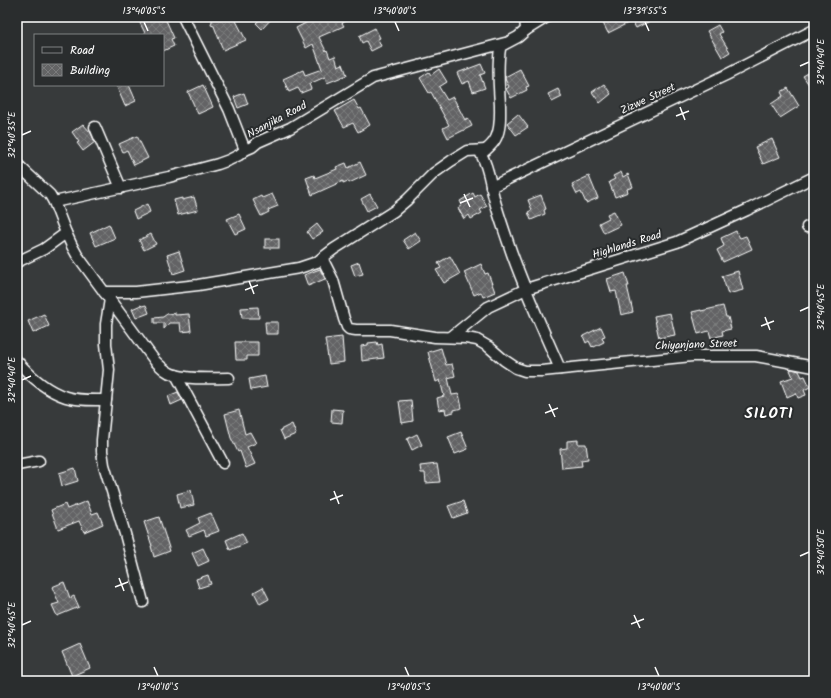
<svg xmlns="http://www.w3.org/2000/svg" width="831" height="698" viewBox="0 0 831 698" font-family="Kalam,sans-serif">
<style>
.building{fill:url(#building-cross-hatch);stroke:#fff}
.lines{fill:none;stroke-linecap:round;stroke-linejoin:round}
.minor-casing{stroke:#fff;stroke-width:13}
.minor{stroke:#2a2d2e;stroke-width:10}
.ticks{fill:none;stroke:#fff;stroke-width:1.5}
.labels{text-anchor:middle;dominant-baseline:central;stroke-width:4;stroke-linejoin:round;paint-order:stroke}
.street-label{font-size:11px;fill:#fff;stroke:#2a2d2e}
.district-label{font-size:15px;font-weight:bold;letter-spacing:1px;fill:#fff;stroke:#2a2d2e}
.neatline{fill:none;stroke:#fff;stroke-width:1.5}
.ticks-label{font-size:10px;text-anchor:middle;fill:#fff}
</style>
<defs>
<pattern id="building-cross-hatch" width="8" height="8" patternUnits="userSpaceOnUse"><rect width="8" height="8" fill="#636465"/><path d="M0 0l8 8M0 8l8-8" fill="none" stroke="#7a7b7c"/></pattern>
</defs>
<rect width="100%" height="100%" fill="#373a3b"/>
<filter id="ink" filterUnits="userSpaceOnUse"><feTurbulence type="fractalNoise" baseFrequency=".025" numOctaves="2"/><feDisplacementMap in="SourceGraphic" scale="8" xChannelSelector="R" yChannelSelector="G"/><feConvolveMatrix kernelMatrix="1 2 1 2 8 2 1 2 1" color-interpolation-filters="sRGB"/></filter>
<g filter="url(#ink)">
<g class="building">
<path d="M148 17H159L161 20 165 18 174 38 171 39 174 46 163 51V35H146L139 21Z"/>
<path d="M213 17H234L246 40 223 50 214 26 211 25Z"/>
<path d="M262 17H273L262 29 256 23Z"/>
<path d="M317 17H354L342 23 344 26 319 37 326 51 327 50 330 58 335 56 338 66 343 64 347 75 327 83 325 77 309 84 311 89 301 93 298 88 289 92 283 79 303 70 305 75 322 69 313 44 306 48 296 28Z"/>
<path d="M600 17H658L636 28 632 21 608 33Z"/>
<path d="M718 25 722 32 719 34 730 52 722 57 707 31Z"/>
<path d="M375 28 380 38 378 39 381 46 371 51 366 41 362 43 359 36Z"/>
<path d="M481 64 485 73 480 75 485 88 473 92 469 81 462 84 457 73Z"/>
<path d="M439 69 447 82 439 87 447 100 453 97 465 120 468 118 472 126 448 138 443 128 449 125 431 92 429 93 420 78 429 72 431 75Z"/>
<path d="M520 69 529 86 526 87 527 90 511 98 506 89 509 87 505 79V77Z"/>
<path d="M810 72 814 78V92L803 76Z"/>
<path d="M604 84 611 94 600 103 592 92Z"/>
<path d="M116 85H129L136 101 125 106Z"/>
<path d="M203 85 213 107 198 114 188 92Z"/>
<path d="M788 88 799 106 780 118 771 104 783 96 781 92Z"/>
<path d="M558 89 562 97 552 102 548 94Z"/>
<path d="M244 93 248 104 238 108 234 97Z"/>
<path d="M354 100 359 109 361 108 370 125 358 132 353 123 344 127 335 111Z"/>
<path d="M518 114 528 127 516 135 507 123Z"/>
<path d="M83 124 91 133 95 142 83 151 77 143 79 142 72 132Z"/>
<path d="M137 136 148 158 134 165 127 150 123 152 119 144Z"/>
<path d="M772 139 780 157 763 164 755 147Z"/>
<path d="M360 162 366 175 349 183 348 181 343 183V181L312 195 306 178 314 175 315 178 337 169 336 167 346 163 348 168Z"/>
<path d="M621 172 623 177 628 174 633 187 627 189 628 192 615 197 609 182 615 179 613 176Z"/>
<path d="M589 176 598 198 586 203 581 192 577 194 572 184Z"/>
<path d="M473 193 475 197 480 194 487 206 480 210 482 213 471 219 469 215 464 219 458 208 462 205 460 201Z"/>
<path d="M272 194 278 206 268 210 269 212 261 216 253 200 261 196 262 198Z"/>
<path d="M370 194 377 206 367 211 361 199Z"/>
<path d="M541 195 546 209 544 210 545 214 531 220 528 212 532 210 528 200Z"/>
<path d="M194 197 198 210 178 215 174 200 182 198V200Z"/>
<path d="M147 204 150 212 136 219 133 211Z"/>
<path d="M614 211 621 225 604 233 599 223 609 218 607 214Z"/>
<path d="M239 214 246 229 235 234 227 219Z"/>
<path d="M109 224 115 238 96 246 90 233Z"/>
<path d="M317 224 323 232 312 239 307 232Z"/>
<path d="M736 231 740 238 746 236 752 249 723 262 717 250 724 246 721 238Z"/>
<path d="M415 232 421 241 409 249 403 240Z"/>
<path d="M151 234 156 244 144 250 139 240Z"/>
<rect x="265" y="239" width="14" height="9"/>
<path d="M179 251 185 270 173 274 167 255Z"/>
<path d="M450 256 460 274 444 283 436 270 441 268 438 263Z"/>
<path d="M359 262 363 274 355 276 351 265Z"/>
<path d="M481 264 485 274 488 273 495 292 483 297 481 292 474 295 464 272Z"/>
<path d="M320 269 325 279 308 286 304 275Z"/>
<path d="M738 271 743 290 728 294 722 276Z"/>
<path d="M625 273 629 286H627L633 312 621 315 616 291 611 292 607 279Z"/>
<path d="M141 305 142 306 146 305 149 313 136 318 132 309Z"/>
<path d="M723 306 726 317H728L731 329 722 331 723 335 711 338 709 331 698 334 692 312 701 310V311Z"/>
<path d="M258 307 259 318H242L241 308Z"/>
<path d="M175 313V315L189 314 191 331 181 332 180 323H169L164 329V323H154V318L163 317 167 314Z"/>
<path d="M670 313 675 335 659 338 654 316Z"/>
<path d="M44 314 49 326 33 333 28 321Z"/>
<path d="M265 322H278V334H266Z"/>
<path d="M601 327 605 336 602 337 604 342 594 347 593 346 592 347 589 341 586 343 583 336Z"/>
<path d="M342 337 344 362 329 364 325 339Z"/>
<path d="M235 342H258V356H247V360H236Z"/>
<path d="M377 342 378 345 382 344 384 358 362 361 361 346 368 345V343Z"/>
<path d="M441 348 446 365 452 364 455 376 448 378 452 395 459 394 462 408 454 410V412L446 414 445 409 439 410 437 398 444 396 440 380 436 382 428 352Z"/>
<path d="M792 369 799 371 802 377 805 376 810 387 804 390 806 395 798 398 796 393 787 397 781 381 793 377 790 370Z"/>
<path d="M265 376 267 387 251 390 249 379Z"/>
<path d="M178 392 182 400 171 405 168 396Z"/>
<path d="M411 400 413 421 402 423 399 401Z"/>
<path d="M332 409 343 410 342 423 331 422Z"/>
<path d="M239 410 245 434 250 432 256 443 247 447 255 464 246 468 240 451 238 452 231 438 225 414Z"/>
<path d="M292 424 296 434 284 439 280 430Z"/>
<path d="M461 432 468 449 455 454 448 437Z"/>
<path d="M417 434 422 445 412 450 407 439Z"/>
<path d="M578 440V444H586L588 459 581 460 582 466 562 468 560 449 567 448V441Z"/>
<path d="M437 464 440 482 426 483 425 473H421L420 466Z"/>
<path d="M75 468 78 481 62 486 59 473Z"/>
<path d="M191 490 194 505 180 508 177 494Z"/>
<path d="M87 501 92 514 98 512 103 524 84 532 79 521 58 529 51 510 65 504 67 509Z"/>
<path d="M463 501 467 513 453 518 448 506Z"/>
<path d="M211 513 219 531 206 536 204 530 189 536 186 530 200 523 198 518Z"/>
<path d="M159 517 170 551 154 557 151 546H152L144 522Z"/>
<path d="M242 533 247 543 230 550 226 540Z"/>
<path d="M203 548 209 561 198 566 192 553Z"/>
<path d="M208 575 211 584 199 588 196 579Z"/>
<path d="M64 582 70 598 74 596 79 607 57 616 52 605 59 603 52 587Z"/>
<path d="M263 587 269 599 260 604 254 592Z"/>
<path d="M80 644 90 668 72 676 62 652Z"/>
</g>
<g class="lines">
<g class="minor-casing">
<g id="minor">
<path d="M183 17 229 109 245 150"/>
<path d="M525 17 526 30 518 37 501 46 500 49C497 67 499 86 500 105 500 115 501 128 496 138 493 145 487 149 481 154 489 168 490 183 494 198 498 213 503 227 508 242 522 285 542 327 560 369"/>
<path d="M526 30 547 17"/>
<path d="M95 127 121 188"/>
<path d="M17 164 50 195 54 202 66 233 72 246 77 255 155 361C161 367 167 373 175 375 192 380 212 378 229 378"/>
<path d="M491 187 726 75 814 30"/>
<path d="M54 202 169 177 218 164 229 160 239 155 245 150 252 147 258 142 290 128 373 78 505 43"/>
<path d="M807 227 814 225"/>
<path d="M322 258 333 280 344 319 347 327 349 329 356 330H390L435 337 466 338 477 340 489 347 504 360 516 368 525 371H542L692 356H756L814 367"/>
<path d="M17 262 44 249 66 233"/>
<path d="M104 292H136L198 285 299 268 317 262 334 249 394 211 407 200 434 173 451 161 467 151 486 150"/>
<path d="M110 299 106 324V344L109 370 102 440V451L104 465 125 534 143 602"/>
<path d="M451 337 488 307 526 289 677 242 747 210 814 177"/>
<path d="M17 361C30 376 47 391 66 397 79 401 93 400 106 400"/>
<path d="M176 375 223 463"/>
<path d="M17 465 39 461"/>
</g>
</g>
<use href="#minor" class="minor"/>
</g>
</g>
<path class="ticks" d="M144 22 148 31M395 22 399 31M645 22 649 31M800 66 809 62M680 107 685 120M676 116 689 111M22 135 31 131M464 194 470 207M460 203 473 198M249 281 254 294M245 290 258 285M800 311 809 307M765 317 770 330M761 326 774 321M22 380 31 376M549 404 555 417M545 413 558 408M334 491 339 504M330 500 343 495M800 556 809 552M119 578 124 591M115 587 128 582M634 615 640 628M631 624 644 619M22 625 31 621M154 667 158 676M405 667 409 676M655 667 659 676"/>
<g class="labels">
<g class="street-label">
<text transform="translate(648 99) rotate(-25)">Zizwe Street</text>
<text transform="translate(277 120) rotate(-28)">Nsanjika Road</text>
<text transform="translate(627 245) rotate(-17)">Highlands Road</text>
<text transform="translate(696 345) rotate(-2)">Chiyanjano Street</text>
</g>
<g class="district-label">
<text x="769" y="414">SILOTI</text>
</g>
</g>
<rect width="831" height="698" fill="none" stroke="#2a2d2e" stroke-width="44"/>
<rect x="34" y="34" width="130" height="52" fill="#2a2d2e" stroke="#7f8182"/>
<rect x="42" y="47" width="20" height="6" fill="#2a2d2e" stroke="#7f8182"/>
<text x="70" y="54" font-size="12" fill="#ffffff">Road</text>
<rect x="42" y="64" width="20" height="12" fill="url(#building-cross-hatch)" stroke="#7f8182"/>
<text x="70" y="74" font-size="12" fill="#ffffff">Building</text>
<rect x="22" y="22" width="787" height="654" class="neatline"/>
<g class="ticks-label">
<text x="144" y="14">13°40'05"S</text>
<text x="395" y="14">13°40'00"S</text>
<text x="645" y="14">13°39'55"S</text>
<text transform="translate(820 62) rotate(-90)" y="4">32°40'40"E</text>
<text transform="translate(11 135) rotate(-90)" y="4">32°40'35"E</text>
<text transform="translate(820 307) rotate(-90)" y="4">32°40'45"E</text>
<text transform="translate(11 380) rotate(-90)" y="4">32°40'40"E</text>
<text transform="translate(820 552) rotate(-90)" y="4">32°40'50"E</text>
<text transform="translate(11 625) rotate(-90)" y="4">32°40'45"E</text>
<text x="158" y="690">13°40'10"S</text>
<text x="409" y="690">13°40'05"S</text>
<text x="659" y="690">13°40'00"S</text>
</g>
</svg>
